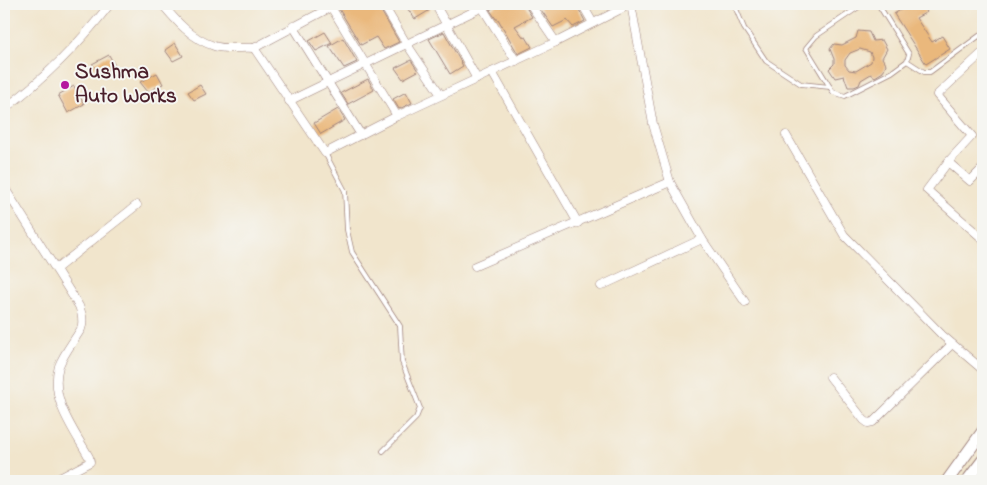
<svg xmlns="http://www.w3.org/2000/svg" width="987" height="485" viewBox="0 0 987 485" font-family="'Indie Flower',sans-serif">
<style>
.building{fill:#eab87c;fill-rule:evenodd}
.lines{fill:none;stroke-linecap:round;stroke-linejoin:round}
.service-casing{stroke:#9e827c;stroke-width:5.5}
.minor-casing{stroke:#9e827c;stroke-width:9}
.secondary-casing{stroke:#9e827c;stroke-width:13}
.service{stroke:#fff;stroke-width:4}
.minor{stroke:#fff;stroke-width:8}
.secondary{stroke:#fff;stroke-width:11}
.poi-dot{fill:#b5179e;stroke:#f6f6f2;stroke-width:2}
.labels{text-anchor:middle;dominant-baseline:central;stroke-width:4;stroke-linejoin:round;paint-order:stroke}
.poi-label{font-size:21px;font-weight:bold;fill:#4a1f2b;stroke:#f6f6f2;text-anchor:start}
</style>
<rect width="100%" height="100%" fill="#f6f6f2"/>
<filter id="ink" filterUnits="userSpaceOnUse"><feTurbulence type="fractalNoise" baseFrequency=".02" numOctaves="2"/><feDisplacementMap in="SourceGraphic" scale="10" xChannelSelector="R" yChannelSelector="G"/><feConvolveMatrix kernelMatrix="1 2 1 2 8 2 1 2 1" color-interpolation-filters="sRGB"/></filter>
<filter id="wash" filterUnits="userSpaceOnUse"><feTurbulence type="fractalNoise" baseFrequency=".0096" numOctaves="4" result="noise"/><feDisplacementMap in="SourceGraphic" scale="20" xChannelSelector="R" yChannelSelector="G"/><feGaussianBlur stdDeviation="1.12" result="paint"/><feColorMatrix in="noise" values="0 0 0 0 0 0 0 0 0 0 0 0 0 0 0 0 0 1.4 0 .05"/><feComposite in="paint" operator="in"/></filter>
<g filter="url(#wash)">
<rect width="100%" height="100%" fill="#f1e5cc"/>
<g id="blocks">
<g class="building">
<path d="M347 4H377L399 42 384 49 376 37 361 45 339 9Z"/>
<path d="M407 4H426L430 10 415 19 407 8 409 7Z"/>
<path d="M498 4H524L532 17 515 26 524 38 526 37 532 47 518 54 498 19H496L490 10Z"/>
<path d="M537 4H555L557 7 564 4H576L585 21 573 27 567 20 553 27Z"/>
<path d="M910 4H921L927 12 916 18 932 42 942 36 950 49 926 64 894 14Z"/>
<path d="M858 31 869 32 873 41 882 40 887 49 882 58 886 64 883 72 875 77 871 74 861 80 859 85 854 87H848L844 76 835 78 829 69 834 64V59L830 49 834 44 842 45 856 38ZM860 49 870 52 872 57 871 62 856 71 849 70 845 65V60L850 53Z"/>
<path d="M325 32 332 43 316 51 309 41Z"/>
<path d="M444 32 463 66 450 74 429 39Z"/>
<path d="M343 38 357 62 344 68 329 46Z"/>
<path d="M175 43 183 56 173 61 165 50Z"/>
<path d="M109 55 115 66 100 75 92 64Z"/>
<path d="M411 60 418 71 403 79 395 68Z"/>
<path d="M157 73 163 84 148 92 140 82Z"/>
<path d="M368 79 374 90 348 104 341 93Z"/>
<path d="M200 85 206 94 194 100 188 92Z"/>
<path d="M74 86 84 104 68 113 58 95Z"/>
<path d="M406 92 412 103 399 109 393 99Z"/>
<path d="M338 109 345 120 321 134 314 123Z"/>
</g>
</g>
</g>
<g filter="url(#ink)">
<use href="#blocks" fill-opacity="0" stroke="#9e827c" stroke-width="1"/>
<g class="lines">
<g class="service-casing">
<g id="service">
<path d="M734 4 744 28 766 61 801 84 830 87"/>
<path d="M863 4 816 36 806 48 833 92 845 96 892 72 907 61 909 54 878 4"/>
<path d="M907 61 924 72H930L983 33"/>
<path d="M325 153 345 191 347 230 352 252 400 326 402 362 420 408 416 418 383 451"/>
</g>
</g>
<g class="minor-casing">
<g id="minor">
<path d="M162 4C176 21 192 39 214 46 225 50 242 47 254 48"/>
<path d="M337 4 254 48 325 153 397 116 556 42 631 4"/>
<path d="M383 4 406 43 441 95"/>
<path d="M435 4 477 79"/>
<path d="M480 4 516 61"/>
<path d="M530 4 556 42"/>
<path d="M582 4 593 23"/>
<path d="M631 4 653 124 670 182 702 239 745 302"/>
<path d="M331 7 397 116"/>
<path d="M293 26 361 135"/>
<path d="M981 54 937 95 972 136 948 162 970 181 983 168"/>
<path d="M492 72 578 223"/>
<path d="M289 101 489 4"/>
<path d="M4 109C43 80 80 43 110 4"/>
<path d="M786 135 844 235 942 335 983 370"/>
<path d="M948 162 927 190 983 239"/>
<path d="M4 187 79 306C82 314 84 321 81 329 74 341 64 353 59 366 49 399 74 430 89 457L90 462 54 481"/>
<path d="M475 266 670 182"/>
<path d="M56 269 137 205"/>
<path d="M601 286 702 239"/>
<path d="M830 377 864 420 868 423 873 422 952 344"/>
</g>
</g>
<g class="secondary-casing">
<g id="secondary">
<path d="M947 481 983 431"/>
<path d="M967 481 983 460"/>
</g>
</g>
<use href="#service" class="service"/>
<use href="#minor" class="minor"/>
<use href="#secondary" class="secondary"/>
</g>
</g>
<circle class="poi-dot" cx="65" cy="85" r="5"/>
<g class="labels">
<g class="poi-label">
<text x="75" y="73">Sushma<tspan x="75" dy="24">Auto Works</tspan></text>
</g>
</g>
<rect width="987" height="485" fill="none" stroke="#f6f6f2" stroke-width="20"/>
</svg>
